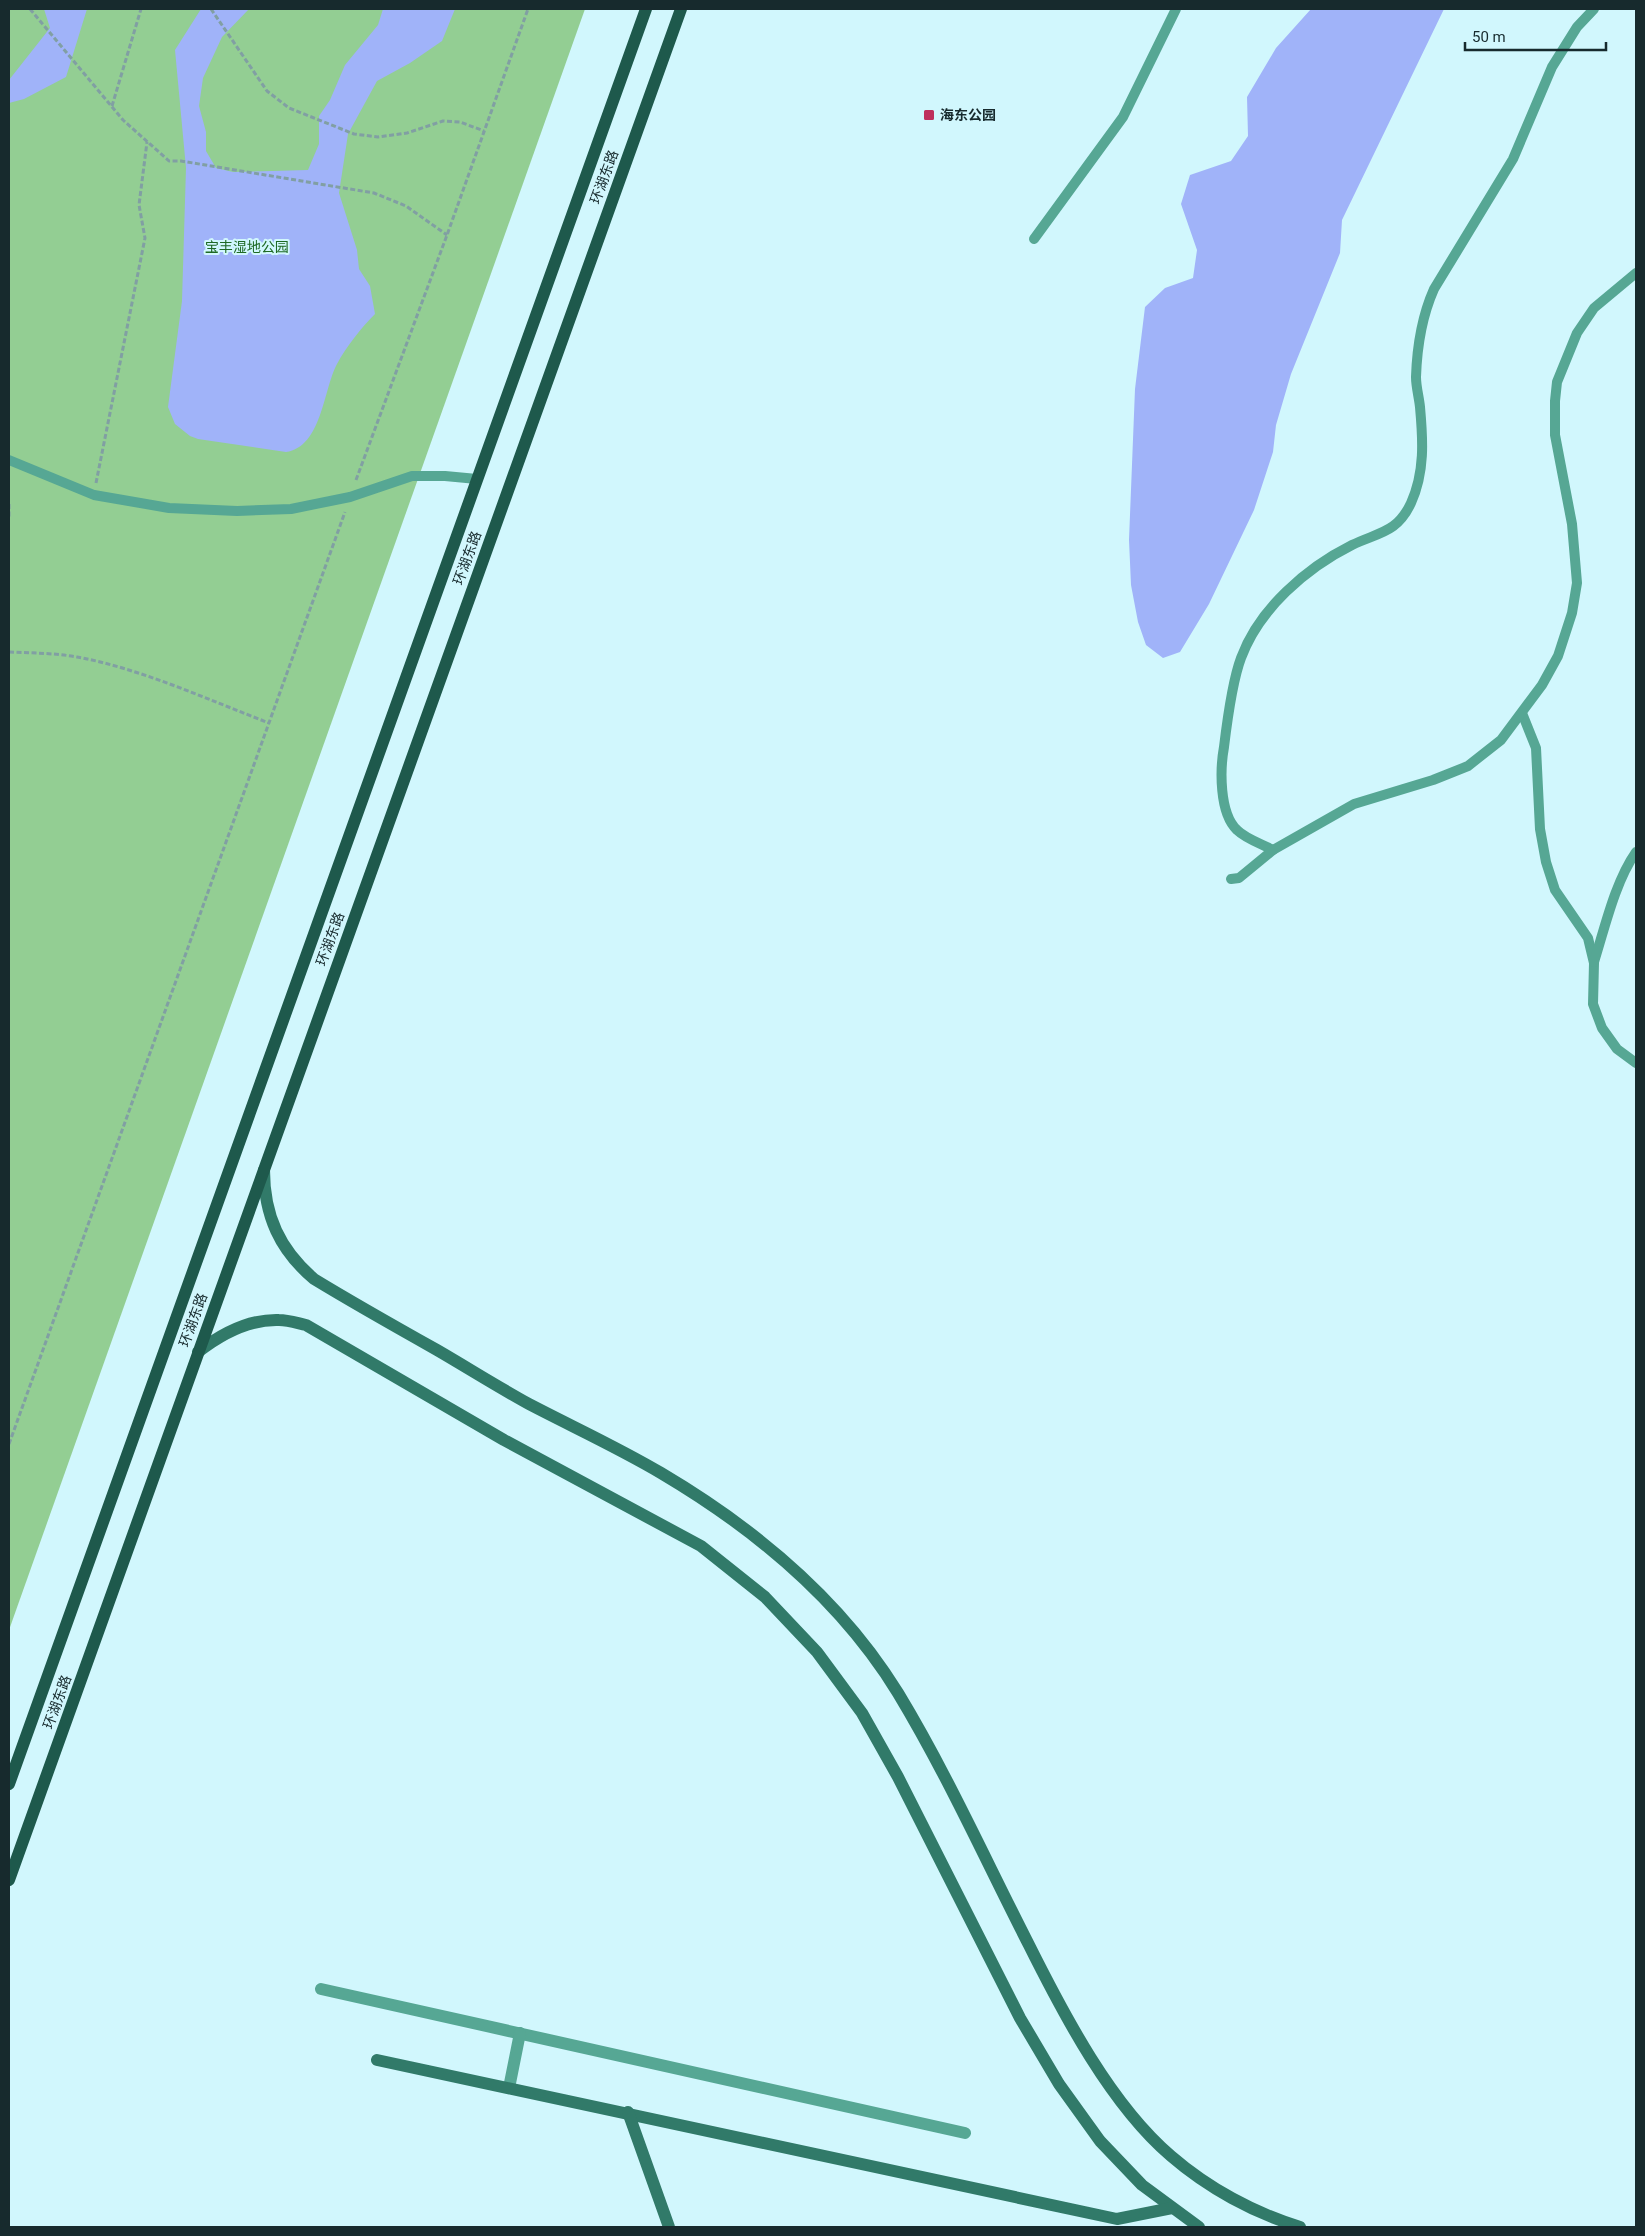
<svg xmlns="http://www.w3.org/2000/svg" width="1645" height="2236" viewBox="0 0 1645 2236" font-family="Roboto,'Noto Sans SC',sans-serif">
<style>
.green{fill:#93ce93}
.water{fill:#a0b3f9}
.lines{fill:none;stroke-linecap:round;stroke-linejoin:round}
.path{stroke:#819fa3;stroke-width:3;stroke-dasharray:5 2.5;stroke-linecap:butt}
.lane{stroke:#56a794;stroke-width:10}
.street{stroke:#56a794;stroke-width:12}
.secondary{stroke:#317a69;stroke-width:12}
.primary{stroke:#1e594c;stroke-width:12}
.poi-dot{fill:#be305c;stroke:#d1f7fd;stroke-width:2}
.labels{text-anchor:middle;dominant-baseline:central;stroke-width:4;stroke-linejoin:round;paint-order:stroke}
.poi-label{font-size:14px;font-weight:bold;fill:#172a2d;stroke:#d1f7fd;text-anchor:start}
.street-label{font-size:14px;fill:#172a2d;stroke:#d1f7fd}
.park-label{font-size:14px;fill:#1e6924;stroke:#d1f7fd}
</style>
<rect width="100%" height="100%" fill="#d1f7fd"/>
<path class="green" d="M9 9H585L9 1630Z"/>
<g class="water">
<path d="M44 9H87L66 77 24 99 9 103V80L50 28Z"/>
<path d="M201 9H249L222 37 203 78 199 106 206 132V151L216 168 233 172 308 170 319 144V116L330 100 345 65 378 25 383 9H455L442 41 410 63 377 81 348 134 339 193 357 250 359 269 370 286 375 314C361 328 346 347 337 364 323 390 322 447 286 452L198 439 190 436 175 424 168 407 182 301 186 168 175 50Z"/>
<path d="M1311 9H1444L1342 220 1340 253 1291 374 1276 425 1273 452 1254 510 1209 604 1180 652 1163 658 1146 645 1138 622 1131 585 1129 540 1135 389 1145 307 1165 288 1193 278 1197 250 1181 204 1190 175 1231 161 1248 136 1247 97 1276 48Z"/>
</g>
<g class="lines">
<g class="path">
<path d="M30 9 123 120 169 161H181L374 193 406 206 447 235"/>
<path d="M211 9 267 91 289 108 354 134 378 137 407 133 443 121 460 122 484 131"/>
<path d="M112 106 141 9"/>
<path d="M356 480 447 235 528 9"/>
<path d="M96 483 145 238 139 205 147 142"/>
<path d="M9 504V518"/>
<path d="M9 652C32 653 55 653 77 657 139 668 209 700 269 723"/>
<path d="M9 1444 345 512"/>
</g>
<g class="lane">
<path d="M1034 239 1123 117 1176 9"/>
<path d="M9 460 94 495 169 508 237 511 291 509 350 497 412 476H445L477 479"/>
<path d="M1522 713 1536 748 1540 829 1546 862 1555 890 1588 938 1594 963 1593 1004 1602 1028 1617 1049 1636 1063"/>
<path d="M1273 850C1262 844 1246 839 1237 830 1219 813 1220 769 1224 747 1227 722 1232 682 1241 658 1259 609 1306 568 1352 545 1379 532 1397 533 1411 503 1425 472 1423 440 1420 407 1419 397 1416 387 1416 377 1417 347 1422 316 1434 289L1513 159 1552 67 1577 27 1594 9"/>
<path d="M1231 879 1239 878 1273 850 1354 804 1433 780 1468 766 1501 740 1542 685 1558 656 1572 613 1577 583 1572 524 1555 435V401L1557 382 1577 333 1594 308 1636 273"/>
<path d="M1594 962C1605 927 1615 882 1636 852"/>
</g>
<g class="street">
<path d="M321 1989 965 2133"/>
<path d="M509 2088 520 2033"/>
</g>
<g class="secondary">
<path d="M264 1170C264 1216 280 1250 314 1279 355 1304 396 1327 437 1350 468 1368 498 1387 529 1404 573 1427 619 1448 661 1473 754 1528 841 1600 898 1693 947 1774 986 1861 1029 1945 1064 2015 1111 2105 1171 2156 1208 2188 1254 2213 1300 2227"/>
<path d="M198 1352C221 1334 249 1319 279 1320 288 1320 297 1323 306 1325L504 1440 701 1546 765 1597 817 1652 862 1713 898 1777 1020 2018 1059 2084 1100 2141 1142 2185 1199 2227"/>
<path d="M377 2060 1117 2219 1172 2208"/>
<path d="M628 2112 669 2227"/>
</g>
<g class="primary">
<path d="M9 1784 646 9"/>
<path d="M9 1880 681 9"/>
</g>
</g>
<rect class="poi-dot" x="923" y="109" width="12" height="12" rx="2.5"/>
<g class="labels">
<g class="poi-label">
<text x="940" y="115">海东公园</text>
</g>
<g class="street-label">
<text transform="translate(604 177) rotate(-70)">环湖东路</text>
<text transform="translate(467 558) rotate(-70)">环湖东路</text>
<text transform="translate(330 939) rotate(-70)">环湖东路</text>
<text transform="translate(193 1320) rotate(-70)">环湖东路</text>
<text transform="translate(57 1702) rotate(-70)">环湖东路</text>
</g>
<g class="park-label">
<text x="247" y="247">宝丰湿地公园</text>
</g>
</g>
<rect width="1645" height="2236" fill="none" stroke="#172a2d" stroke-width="20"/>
<path d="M1465 42v8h141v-8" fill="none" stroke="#172a2d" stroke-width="2.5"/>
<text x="1472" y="42" font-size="15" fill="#172a2d" stroke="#d1f7fd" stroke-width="4" paint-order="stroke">50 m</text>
</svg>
